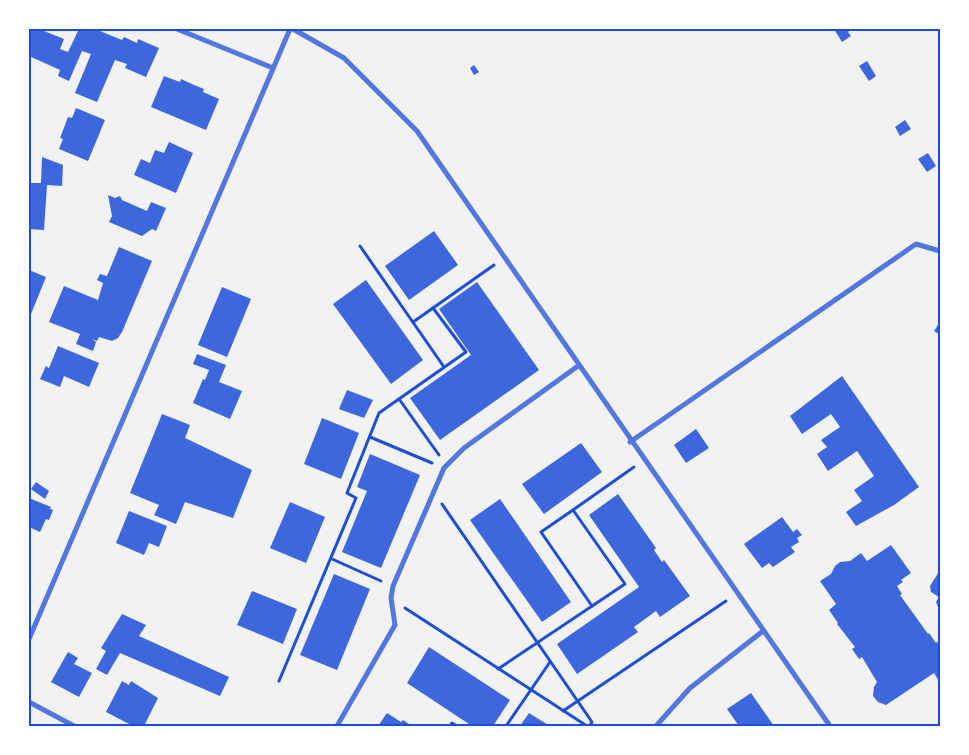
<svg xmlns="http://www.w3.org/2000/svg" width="969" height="755" viewBox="0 0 969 755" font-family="'Varela Round',sans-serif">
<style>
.building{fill:#3d67dc}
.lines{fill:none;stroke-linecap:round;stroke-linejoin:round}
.path{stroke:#1d4ed8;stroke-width:3}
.minor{stroke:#5277de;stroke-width:5}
.neatline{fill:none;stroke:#1d4ed8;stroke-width:2}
</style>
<rect width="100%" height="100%" fill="#f2f2f2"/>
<g class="building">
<path d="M29 29H39L64 39 60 49 68 52 79 29H95L122 40 124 37 137 43 138 39 159 48 146 77 125 68 127 64 115 60 97 102 75 93 91 54 82 51 69 81 58 76 60 70 29 56Z"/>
<path d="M834 29H852L848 32 851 36 842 42Z"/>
<path d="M867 61 876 76 869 81 859 66Z"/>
<path d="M474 65 479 72 474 75 470 68Z"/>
<path d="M164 76 180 82 181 79 194 85 204 89 203 92 219 99 206 130 151 107Z"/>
<path d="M76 108 105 120 88 161 59 149 63 139 60 138 68 117 72 118Z"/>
<path d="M905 120 911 129 900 136 895 127Z"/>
<path d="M169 142 193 153 176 193 134 175 141 159 150 163 155 150 164 153Z"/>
<path d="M928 153 936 166 927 172 918 159Z"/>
<path d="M42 157 63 165 62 186 47 185 44 230 29 229V183H41Z"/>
<path d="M108 195 115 198 120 196 122 200 147 211 151 202 166 208 156 231 152 229 142 236 109 222 112 216Z"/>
<path d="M434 231 458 265 409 300 385 266Z"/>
<path d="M119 247 152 261 122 332 118 338 112 341 99 337 97 341 92 339 96 342 93 351 76 344 80 334 49 322 64 286 98 300 103 283 97 280 100 274 107 276Z"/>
<path d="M29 270 46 277 31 314 29 313Z"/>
<path d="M366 280 423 360 391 384 333 304Z"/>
<path d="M477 282 539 370 440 440 410 398 471 355 439 309Z"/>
<path d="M222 287 251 299 227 357 198 345Z"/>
<path d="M940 322V335L934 331Z"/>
<path d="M58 346 99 363 89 387 64 376 60 387 40 379 46 366 49 368Z"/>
<path d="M197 354 226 365 219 382 242 391 230 419 193 403 203 379 205 380 209 370 193 364Z"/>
<path d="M842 376 919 487 894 505 856 526 846 512 862 501 854 490 874 476 857 451 828 471 817 454 827 447 821 440 840 427 831 414 802 434 790 416Z"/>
<path d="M347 390 373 400 364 418 339 409Z"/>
<path d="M162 414 190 425 185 438 252 470 233 518 185 502 176 524 154 515 159 505 130 493Z"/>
<path d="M322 418 359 433 341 479 304 464Z"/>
<path d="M696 429 709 448 686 463 674 445Z"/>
<path d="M581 443 602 472 544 514 522 484Z"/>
<path d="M370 454 420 475 381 568 342 552 367 491 357 487Z"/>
<path d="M36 482 49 491 45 499 31 489Z"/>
<path d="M618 494 656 548 654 550 662 562 664 560 690 596 660 617 656 611 634 627 638 632 577 674 557 644 639 587 589 515Z"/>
<path d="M29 498 51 507 50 509 53 510 49 520 46 519 40 532 29 527Z"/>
<path d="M500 499 571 602 542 622 470 520Z"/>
<path d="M290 502 325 517 306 563 270 548Z"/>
<path d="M129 511 167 526 159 547 149 543 144 555 116 543Z"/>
<path d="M782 517 793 532 797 529 802 535 797 538 799 542 791 547 795 552 773 567 769 563 762 568 744 544Z"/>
<path d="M891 545 911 573 901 580 903 582 897 586 902 594 900 595 928 634 929 633 936 643 940 640V683L934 673 886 705 878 702 873 696 874 687 877 682 862 657 859 659 852 649 855 647 837 624 838 623 829 610 836 604 820 581 831 574 835 566 840 562 850 561 861 553 867 561Z"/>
<path d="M940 570V612L936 602 939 597 931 592 930 586Z"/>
<path d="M334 574 370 589 337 670 300 655Z"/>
<path d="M252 591 297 609 283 644 237 625Z"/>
<path d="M122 614 146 625 139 636 229 677 220 696 120 653 107 675 96 669 106 651 101 648Z"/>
<path d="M429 647 510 700 493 726H472L407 683Z"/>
<path d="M68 652 78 658 74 664 92 673 79 697 51 682Z"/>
<path d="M122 681 129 685 131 681 158 698 144 726H133L106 712Z"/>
<path d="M751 693 774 726H739L727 709Z"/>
<path d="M387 713 401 722 403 720 412 726H378Z"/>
<path d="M529 713 550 726H520Z"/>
</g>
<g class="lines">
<g class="path">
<path d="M360 246 444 367"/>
<path d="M413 322 433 308"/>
<path d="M399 399 439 455"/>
<path d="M370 437 432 463"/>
<path d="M442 504 592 722 590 726"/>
<path d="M573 510 541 532 592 606"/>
<path d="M332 559 381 581"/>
<path d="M405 608 587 726"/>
<path d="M498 669 625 584 573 510 634 467"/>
<path d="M279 681 356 498 347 493 379 413 466 352 433 308 494 265"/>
<path d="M563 711 726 601"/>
<path d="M450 726 452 723 457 726"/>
<path d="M506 726 550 662"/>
</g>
<g class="minor">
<path d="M177 29 273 68"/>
<path d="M293 29 344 58 417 131 830 726"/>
<path d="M630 442 916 244 940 251"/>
<path d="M29 639 290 29"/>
<path d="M29 702 74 726"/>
<path d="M337 726 395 625 391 598 393 586 444 468 464 448 578 366"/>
<path d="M656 726 690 688 763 631"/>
</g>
</g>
<rect width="969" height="755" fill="none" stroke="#ffffff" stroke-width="60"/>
<rect x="30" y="30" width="909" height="695" class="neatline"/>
</svg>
